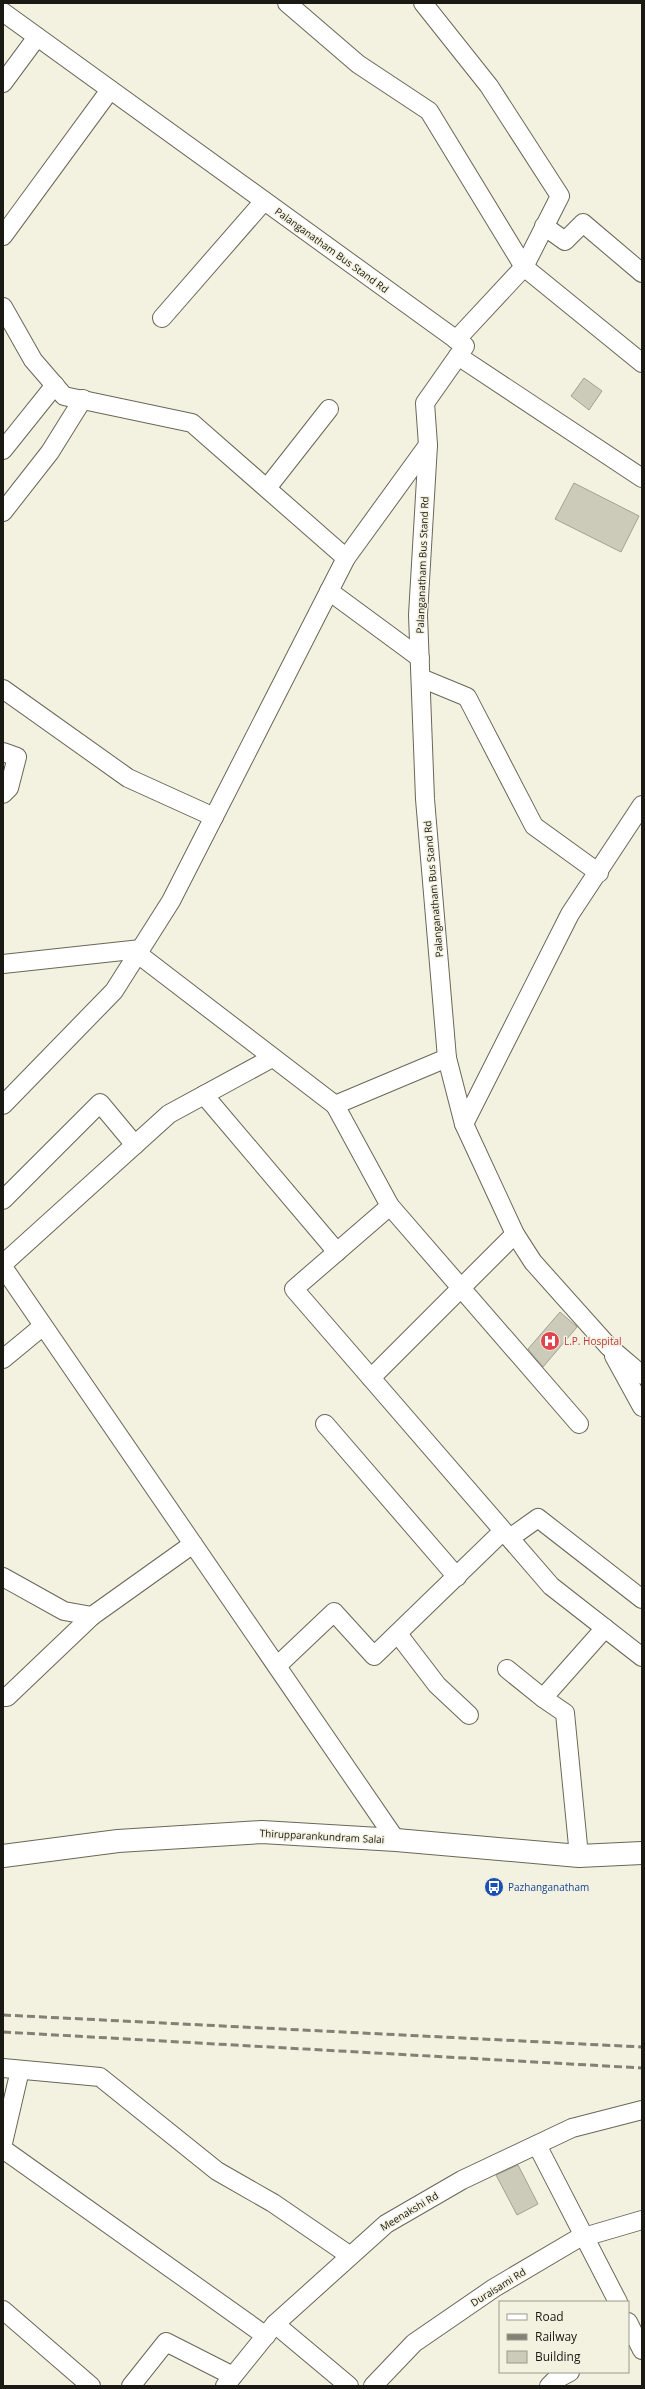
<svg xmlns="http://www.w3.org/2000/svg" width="645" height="2389" viewBox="0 0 645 2389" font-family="'Open Sans',sans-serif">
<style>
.building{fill:#cccab9;stroke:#a3a191}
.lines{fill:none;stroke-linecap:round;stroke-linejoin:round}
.minor-casing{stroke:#6a6758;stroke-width:20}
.major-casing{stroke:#6a6758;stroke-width:24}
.minor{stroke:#fff;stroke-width:18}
.major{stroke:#fff;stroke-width:22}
.rail{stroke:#828175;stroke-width:3;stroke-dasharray:8 4;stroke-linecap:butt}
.labels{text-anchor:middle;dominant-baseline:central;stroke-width:3;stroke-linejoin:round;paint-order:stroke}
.street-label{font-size:10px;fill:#1a1913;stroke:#f3f1df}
.health-label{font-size:10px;fill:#be3a42;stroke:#f3f1df;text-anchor:start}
.transit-label{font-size:10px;fill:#164399;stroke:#f3f1df;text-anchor:start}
</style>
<rect width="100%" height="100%" fill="#f3f1df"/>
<g class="building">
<path d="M584 378 602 391 589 410 571 396Z"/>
<path d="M574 483 639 516 621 552 555 519Z"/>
<path d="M560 1312 577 1327 543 1367 528 1349Z"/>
<path d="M518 2165 538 2204 517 2215 496 2175Z"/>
</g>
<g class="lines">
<g class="minor-casing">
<g id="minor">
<path d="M287 3 358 64 429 111 524 267 642 363"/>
<path d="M423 3 489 86 560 196 524 267 456 340"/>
<path d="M3 12 465 346 425 403 428 445 418 615 425 799 447 1058 464 1124 515 1234 533 1262 609 1347 642 1375"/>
<path d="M3 83 37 37"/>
<path d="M544 226 565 241 583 223 642 273"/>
<path d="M3 236 110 90"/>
<path d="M3 307 33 360 64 396 192 423 346 558"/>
<path d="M162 318 264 201"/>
<path d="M458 356 642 478"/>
<path d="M3 450 55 385"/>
<path d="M267 488 329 409"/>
<path d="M3 512 50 452 83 399"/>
<path d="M329 591 420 658"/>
<path d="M421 678 467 697 534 826 599 873"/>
<path d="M3 689 128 778 214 817"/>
<path d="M3 752 17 757 9 788 3 794"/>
<path d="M138 954 335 1105 447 1058"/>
<path d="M3 964 141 949"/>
<path d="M204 1095 337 1252"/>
<path d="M3 1105 114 991 171 901 346 558 428 445"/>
<path d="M335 1105 390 1206 294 1289 551 1586 642 1657"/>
<path d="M464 1124 570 914 642 805"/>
<path d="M3 1200 100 1103 135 1145"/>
<path d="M390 1206 579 1424"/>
<path d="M3 1264 169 1114 272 1058"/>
<path d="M3 1267 396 1840"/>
<path d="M614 1356 642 1407"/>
<path d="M3 1359 43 1326"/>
<path d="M371 1378 515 1234"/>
<path d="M325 1424 457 1577"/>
<path d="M510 1538 538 1518 642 1599"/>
<path d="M3 1577 64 1611 92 1616 193 1544"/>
<path d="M398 1634 437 1685 469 1715"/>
<path d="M277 1666 334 1612 374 1656 503 1531"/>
<path d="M507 1669 543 1698 605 1628"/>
<path d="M3 1697H7L92 1616"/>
<path d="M543 1698 565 1713 579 1856"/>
<path d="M3 2068 100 2077 217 2171 273 2203 349 2255"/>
<path d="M3 2143 20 2070"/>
<path d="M537 2145 618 2302"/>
<path d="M3 2149 266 2336"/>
<path d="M3 2310 91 2386"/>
<path d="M628 2322 642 2350"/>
<path d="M275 2324 349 2386"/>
<path d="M131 2386 166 2342 233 2376"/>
<path d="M225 2386 275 2324 386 2224 462 2180 572 2128 642 2110"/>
<path d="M373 2386 414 2343 494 2288 577 2239 642 2220"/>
<path d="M549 2386 555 2380 570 2372"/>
</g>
</g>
<g class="major-casing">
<path id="major" d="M3 1856 118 1841 262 1832 396 1840 579 1856 642 1853"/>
</g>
<use href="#minor" class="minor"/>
<use href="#major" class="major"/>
<g class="rail">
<path d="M3 2015 642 2047"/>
<path d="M3 2032 642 2068"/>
</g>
</g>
<defs>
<g id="hospital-disc" transform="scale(1)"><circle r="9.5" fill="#e0444e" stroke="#f3f1df"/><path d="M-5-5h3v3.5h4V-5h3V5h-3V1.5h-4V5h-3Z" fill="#fff"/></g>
<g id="bus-disc" transform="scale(1)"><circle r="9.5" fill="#1a4fb4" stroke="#f3f1df"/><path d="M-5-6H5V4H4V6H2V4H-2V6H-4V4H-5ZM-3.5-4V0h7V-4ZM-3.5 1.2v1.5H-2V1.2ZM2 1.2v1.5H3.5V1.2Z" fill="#fff"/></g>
</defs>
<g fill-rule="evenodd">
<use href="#hospital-disc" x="550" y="1341"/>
<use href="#bus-disc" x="494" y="1887"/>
</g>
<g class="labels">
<g class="street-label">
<text transform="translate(332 250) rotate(36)">Palanganatham Bus Stand Rd</text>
<text transform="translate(422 565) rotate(-88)">Palanganatham Bus Stand Rd</text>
<text transform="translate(433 889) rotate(-95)">Palanganatham Bus Stand Rd</text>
<text transform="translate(322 1836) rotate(3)">Thirupparankundram Salai</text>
<text transform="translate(409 2211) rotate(-31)">Meenakshi Rd</text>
<text transform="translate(498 2287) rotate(-32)">Duraisami Rd</text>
</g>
<g class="health-label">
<text x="564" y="1341">L.P. Hospital</text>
</g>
<g class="transit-label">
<text x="508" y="1887">Pazhanganatham</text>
</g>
</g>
<rect width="645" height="2389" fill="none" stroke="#1a1913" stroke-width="8"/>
<rect x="499" y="2301" width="130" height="72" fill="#f3f1df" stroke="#9c9b8d"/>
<rect x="507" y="2314" width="20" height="6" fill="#ffffff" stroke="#9c9b8d"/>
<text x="535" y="2321" font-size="12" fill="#1a1913">Road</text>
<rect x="507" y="2334" width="20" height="6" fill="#828175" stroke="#9c9b8d"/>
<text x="535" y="2341" font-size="12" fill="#1a1913">Railway</text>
<rect x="507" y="2351" width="20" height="12" fill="#cccab9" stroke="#9c9b8d"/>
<text x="535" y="2361" font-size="12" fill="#1a1913">Building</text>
</svg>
